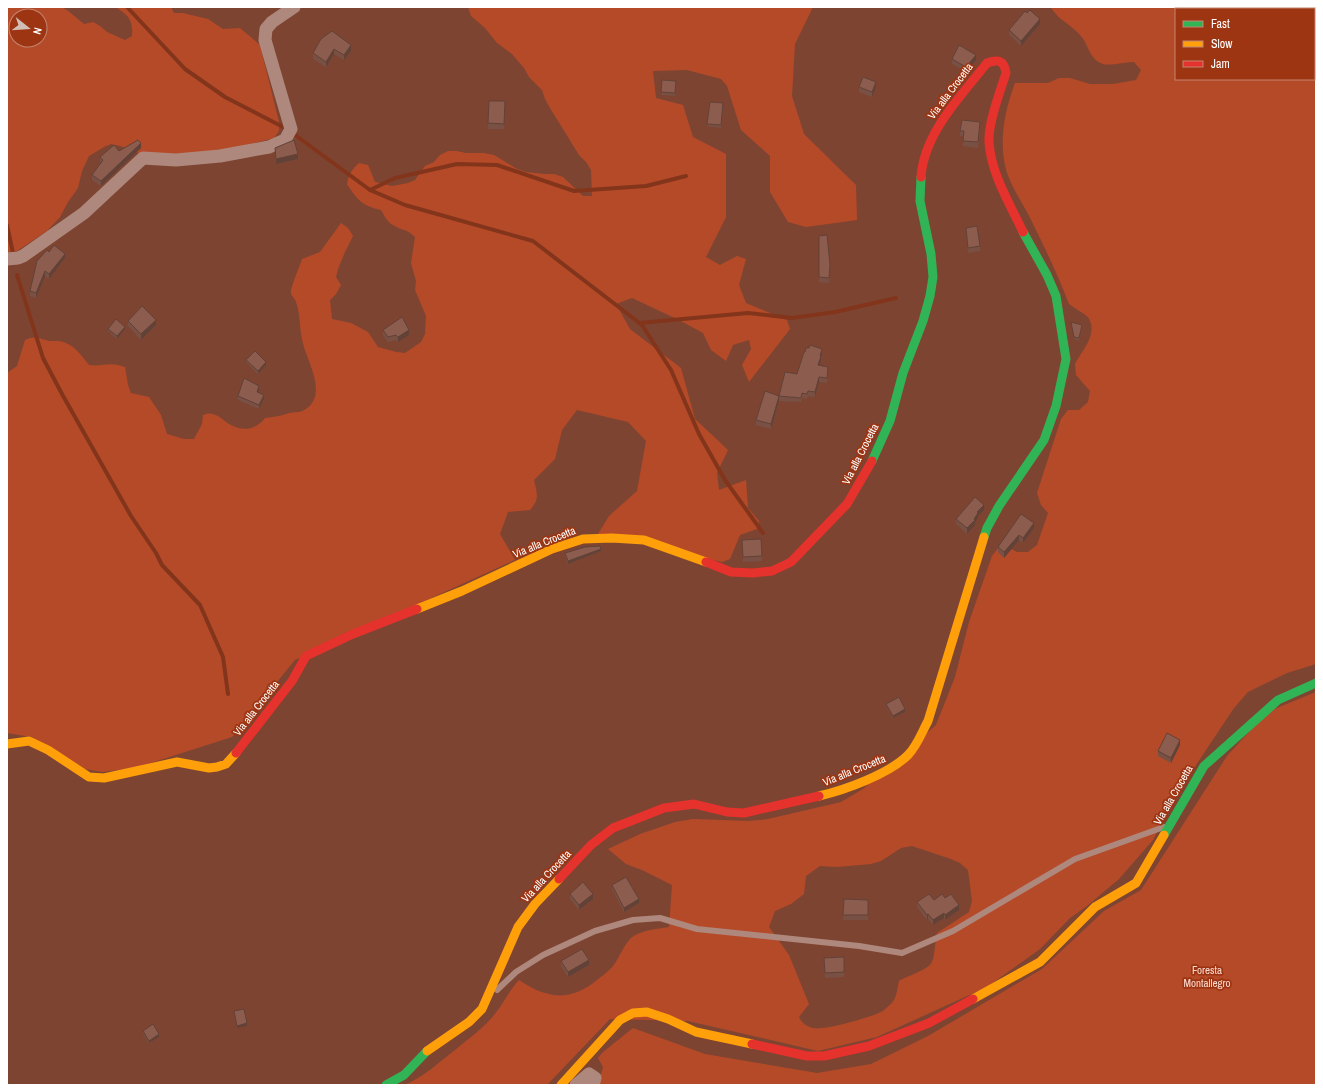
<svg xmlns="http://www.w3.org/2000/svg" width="1323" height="1092" viewBox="0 0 1323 1092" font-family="'Archivo Narrow',sans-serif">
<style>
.green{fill:#b54a29;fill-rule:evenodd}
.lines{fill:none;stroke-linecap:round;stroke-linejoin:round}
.stream{stroke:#83351b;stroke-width:4}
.lane{stroke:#ae887d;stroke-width:6}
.street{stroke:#ae887d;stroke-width:13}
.fast{stroke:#30b455;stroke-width:9}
.slow{stroke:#ff9f0a;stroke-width:9}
.jam{stroke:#e5322d;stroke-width:9}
.wall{fill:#785044}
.shaded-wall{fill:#624137}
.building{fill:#8c5d4f;stroke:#624137}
.labels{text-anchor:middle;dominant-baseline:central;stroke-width:3.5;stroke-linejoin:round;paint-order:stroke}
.street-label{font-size:11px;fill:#fff;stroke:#9d3412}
.park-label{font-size:11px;fill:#fedbd0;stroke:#9d3412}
</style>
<rect width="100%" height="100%" fill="#7e4432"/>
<g class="green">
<path d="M7 7H61L67 10 84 24 93 22 100 26 107 32 125 40 132 36C133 20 129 15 115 7H171L174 13H183L208 19 223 29 240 28 260 45 279 122V131L274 138 233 149 197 153 144 155 120 146 111 144 104 147 89 156 82 171 78 188 68 202 60 217 47 231 17 251 7 253ZM16 16H40V40H16Z"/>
<path d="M468 7H813L795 44 792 96 804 134 856 185 857 220 806 227 788 222 770 192V156L741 130 727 86 721 79 687 70 653 71 656 98 683 105 693 137 726 154V217L706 257 720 265 737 256 746 259 739 285 746 303 787 320 790 329 749 382 742 365 751 349 749 340 733 345 726 361 711 350 703 333 679 320 632 298 616 304 630 329 681 368 695 419 728 450 717 473 719 490 746 480 748 508 759 521 757 529 740 535 730 559 722 562 598 534 609 516 637 491 646 441 628 422 577 410 562 430 555 459 534 480C537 493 540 499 530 510L508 512 500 534 515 560 295 660 232 737 135 768 102 772 85 769 31 737 7 733V373L17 366 25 340C37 335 38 339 50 341 53 341 56 341 59 341 73 343 81 355 89 365 104 367 108 361 125 367L128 385 131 393 149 397 161 415 167 434 184 439H194L202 424 203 415C206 414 209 413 212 414 219 415 223 420 229 424 242 432 256 430 265 418 273 417 281 416 289 413 295 412 300 413 306 409 327 395 309 364 304 347 299 332 301 316 296 302 295 299 292 296 291 294 290 288 300 266 302 259L320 252 341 223 348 228 353 236 345 252 338 269 336 277 341 285 336 294 330 300 332 319 351 323 368 332 378 347 396 352 405 353 421 342 425 334 426 316 415 290 416 281 411 263 415 237C406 228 402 231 393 225 387 222 384 215 381 210 363 206 357 200 347 184 349 174 352 169 359 163L368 165 375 182 392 186 408 183 415 180 425 166 434 162 440 155 448 151H457L466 153H484L494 155 517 169 526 172 544 174H554L563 177 583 196H592L591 170 586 162 579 155 550 108 545 99 542 90 529 77 524 68 512 54 497 43 485 28 471 16Z"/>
<path d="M1050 7H1316V664L1287 673 1248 692 1234 708 1178 792 1153 840 1119 879 1087 906 1070 918 1040 949 987 987 877 1037 818 1051 688 1021 610 1019 547 1085H404C423 1078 439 1062 455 1050 468 1039 483 1029 494 1015 503 1004 509 991 519 980 547 999 570 1002 597 980 602 976 609 971 613 966 620 957 623 946 631 938 641 930 657 929 669 927L672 885 642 870 626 864 608 849 640 834 675 822 693 819 749 821 768 819 841 802 863 789 936 725 955 677 969 622 992 556 999 547H1007L1017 552H1028L1037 545 1048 513 1041 505 1037 493 1061 419 1068 410H1079L1088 402 1090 391 1076 375 1075 364C1082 350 1099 334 1088 317 1085 314 1074 308 1069 304 1059 278 1047 252 1034 226 1027 210 1016 195 1009 178 997 148 1004 112 1015 83H1048L1059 78H1070L1090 84H1113L1136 80 1141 70 1134 62C1125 62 1110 66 1103 64 1091 60 1089 49 1084 40 1078 31 1069 25 1061 19 1057 16 1054 11 1050 7ZM1176 9H1314V79H1176ZM912 846 951 859 960 863 968 870 972 901 969 912 937 933C935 941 935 955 932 962 928 970 907 976 899 981 897 989 897 998 891 1004 888 1006 885 1010 881 1012 871 1017 824 1031 813 1028 807 1027 801 1022 799 1017L809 1004 789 955 769 927 775 911 791 904 804 894 806 876 820 866 837 867 871 864 881 861 901 848Z"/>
<path d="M1316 692V1085H598L603 1067 598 1058 603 1052 633 1028 705 1054 817 1073 871 1064 928 1036 1042 969 1104 911 1141 890 1227 756 1267 712Z"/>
</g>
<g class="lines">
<g class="stream">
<path d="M127 7 185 69 225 97 287 129 370 190 405 205 533 241 642 325 671 370 699 434 725 480 763 533"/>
<path d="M370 190 395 178 457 164 497 165 574 191 646 186 686 176"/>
<path d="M7 225 13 253"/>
<path d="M17 275 43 358 62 394 131 516 156 553 162 565 200 605 223 657 228 694"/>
<path d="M639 323 748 313 792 318 835 312 896 298"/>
</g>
<path class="lane" d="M497 990 516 972 543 955 595 931 633 920 660 918 697 929 859 946 902 953 953 931 1075 859 1164 827"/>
<g class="street">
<path d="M7 259 18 258 23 256 84 213 143 158 176 160 220 156 269 147 285 140 291 129 265 40 266 29 272 22 294 7"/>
<path d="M576 1085 589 1074 595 1078 593 1085"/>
</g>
<g class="fast">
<path d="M872 461 890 421 903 373 923 321 930 296 933 277 931 254 920 201 921 177"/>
<path d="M984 537 987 528 999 506 1044 440 1056 406 1066 359 1056 296 1047 275 1023 232"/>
<path d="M1164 835 1204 766 1278 700 1316 683"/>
<path d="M386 1085 404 1075 427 1051"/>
</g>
<g class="slow">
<path d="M417 609 462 591 552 549 583 539 612 538 644 540 706 562"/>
<path d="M7 744 29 741 48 750 89 777 104 778 177 762 209 768 217 767 226 764 236 753"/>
<path d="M819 796C845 790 889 774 908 755 917 746 922 732 928 721L984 537"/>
<path d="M973 999 1040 962 1095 907 1136 883 1164 835"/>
<path d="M427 1051 469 1022 482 1009 518 927 535 904 559 879"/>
<path d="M561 1085 620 1020 633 1013 647 1012 668 1019 696 1032 752 1044"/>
</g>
<g class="jam">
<path d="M921 177C924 133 961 96 987 63 998 59 1004 60 1006 73 1000 92 988 123 989 142 991 174 1010 204 1023 232"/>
<path d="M706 562 731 572 753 573 772 571 791 562 847 504 872 461"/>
<path d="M236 753 292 681 306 656 353 634 417 609"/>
<path d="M559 879 591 845 613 828 664 808 694 804 727 812 744 813 819 796"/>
<path d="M752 1044 807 1056H824L869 1046 929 1023 973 999"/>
</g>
</g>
<g class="wall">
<path d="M1040 24 1021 46 1009 35V30Z"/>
<path d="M351 45V51L344 60 334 54 326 67 313 59V53Z"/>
<path d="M952 59 976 60 966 72 952 64Z"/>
<path d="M662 80 676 81 675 96 661 95Z"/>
<path d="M859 87H876L872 97 859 92Z"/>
<path d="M505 101 504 129H488V123Z"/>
<path d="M723 106 721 128 707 126V124Z"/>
<path d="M980 127 978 148 963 146 964 136H960V131Z"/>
<path d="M141 148 101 186 92 180V175L101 163 100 162V157L119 151Z"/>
<path d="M275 148 298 159 276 164 275 153Z"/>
<path d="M966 228 980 246V251L968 253 966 233Z"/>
<path d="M819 236 830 265 829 283 819 282Z"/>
<path d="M49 252 65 258 49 279 45 276 36 298 30 296V291Z"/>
<path d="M128 321 156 325 141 340 128 326Z"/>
<path d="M1071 322 1082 327 1079 341 1074 339Z"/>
<path d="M108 329H125L117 339 108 331Z"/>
<path d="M383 330 409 335 398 342 396 340 388 342 383 335Z"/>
<path d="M822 354 821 356V361L820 365 828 372 827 383 819 382 815 397 808 396 807 399 802 398 801 402 779 401V396L797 374Z"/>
<path d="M246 360 266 365 258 374 246 362Z"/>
<path d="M259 390 258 393 264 399 259 409 238 400V396Z"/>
<path d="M779 401 771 429 756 425V420Z"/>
<path d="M984 510 978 516V518L975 523V525L967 534 956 524V519Z"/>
<path d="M1021 514 1034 528 1023 543 1019 540 1004 558 998 552V547Z"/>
<path d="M742 540 762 556V561L743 562Z"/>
<path d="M601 551 568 564 565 556V553Z"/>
<path d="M886 704 905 712 893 718 886 706Z"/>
<path d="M1180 745 1171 763 1158 756V751Z"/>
<path d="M612 885 639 903 624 912 612 889Z"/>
<path d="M570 894 593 899 579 910 570 899Z"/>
<path d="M844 899 868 900V920H843Z"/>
<path d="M934 900 959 910 945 920 944 918 933 925 928 919 927 920 917 907V902Z"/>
<path d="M844 957V977L825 978 824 958Z"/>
<path d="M561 961 589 965 568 977 561 966Z"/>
<path d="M143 1031 159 1037 149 1043 143 1034Z"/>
</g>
<g class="shaded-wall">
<path d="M1040 19V24L1021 46V41Z"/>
<path d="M351 45V51L344 60V55Z"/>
<path d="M334 49V54L326 67V62Z"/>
<path d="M976 55V60L966 72V67Z"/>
<path d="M876 82V87L872 97V92Z"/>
<path d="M141 143V148L101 186V181Z"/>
<path d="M298 154V159L276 164V159Z"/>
<path d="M65 254V258L49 279V274Z"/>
<path d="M45 271V276L36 298V293Z"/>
<path d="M156 320V325L141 340V334Z"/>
<path d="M125 327V329L117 339V336Z"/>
<path d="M409 330V335L398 342V337Z"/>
<path d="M822 349V354L820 361V356Z"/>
<path d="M821 356V361L818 370V365Z"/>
<path d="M266 362V365L258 374V371Z"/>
<path d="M819 377V382L815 397V392Z"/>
<path d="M259 386V390L257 396V392Z"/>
<path d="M264 395V399L259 409V405Z"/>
<path d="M779 396V401L771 429V424Z"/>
<path d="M984 505V510L978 516V518L975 523V525L967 534V528L977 512Z"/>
<path d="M1034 523V528L1023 543V538Z"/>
<path d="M1019 535V540L1004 558V552Z"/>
<path d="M601 549V551L568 564V561Z"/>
<path d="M905 709V712L893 718V716Z"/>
<path d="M1180 740V745L1171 763V758Z"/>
<path d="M593 894V899L579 910V905Z"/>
<path d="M639 899V903L624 912V908Z"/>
<path d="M959 905V910L945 920V915Z"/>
<path d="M944 913V918L933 925V920Z"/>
<path d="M928 914V919L927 920V915Z"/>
<path d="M589 960V965L568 977V972Z"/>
<path d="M247 1023V1026L237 1028V1026Z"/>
<path d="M159 1034V1037L149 1043V1041Z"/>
</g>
<g class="building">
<path d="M1030 10 1040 19 1021 41 1009 30 1025 11 1027 13Z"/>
<path d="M332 31 351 45 344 55 334 49 326 62 313 53 321 39Z"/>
<path d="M959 45 976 55 966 67 952 59Z"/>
<path d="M863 77 876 82 872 92 859 87Z"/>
<path d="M662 80 676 81 675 93 661 92Z"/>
<path d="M489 101H505L504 124 488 123Z"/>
<path d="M710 102 723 103 721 125 707 124Z"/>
<path d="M962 120 980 122 978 142 963 141 964 131H960Z"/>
<path d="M138 140 141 143 101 181 92 175 103 160 100 157 114 145 119 151Z"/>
<path d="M294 140 298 154 276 159 275 148Z"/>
<path d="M977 226 980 246 968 248 966 228Z"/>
<path d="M827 235 830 265 829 278 819 277V236Z"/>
<path d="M54 245 65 254 49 274 45 271 36 293 30 291 37 261 47 250 49 252Z"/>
<path d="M142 306 156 320 141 334 128 321Z"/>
<path d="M402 317 409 330 398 337 396 335 388 337 383 330Z"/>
<path d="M116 319 125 327 117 336 108 329Z"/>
<path d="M1071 322 1082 325 1079 338 1074 337Z"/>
<path d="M810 345 822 349 820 356H821L818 365 828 367 827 378 819 377 815 392 808 391 807 394 802 393 801 398 779 396 785 372 797 374 804 352H805L806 348H809Z"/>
<path d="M255 351 266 362 258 371 246 360Z"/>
<path d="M244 378 259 386 257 392 264 395 259 405 238 396Z"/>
<path d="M765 391 779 396 771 424 756 420Z"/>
<path d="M975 497 984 505 977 512 978 513 974 519 975 520 967 528 956 519Z"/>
<path d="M1021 514 1034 523 1023 538 1019 535 1004 552 998 547Z"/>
<path d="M761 539 762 556 743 557 742 540Z"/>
<path d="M600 546 601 549 568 561 565 553 585 547Z"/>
<path d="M899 697 905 709 893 716 886 704Z"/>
<path d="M1167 733 1180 740 1171 758 1158 751Z"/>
<path d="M626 877 639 899 624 908 612 885Z"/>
<path d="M583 882 593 894 579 905 570 894Z"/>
<path d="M929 894 934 900 942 894 945 898 951 894 959 905 945 915 944 913 933 920 928 914 927 915 917 902Z"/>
<path d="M844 899 868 900V915H843Z"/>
<path d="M582 949 589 960 568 972 561 961Z"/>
<path d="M844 957V972L825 973 824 958Z"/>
<path d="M244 1009 247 1023 237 1026 234 1011Z"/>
<path d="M153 1024 159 1034 149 1041 143 1031Z"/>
</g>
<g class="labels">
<g class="street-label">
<text transform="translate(950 91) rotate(-53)">Via alla Crocetta</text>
<text transform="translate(860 454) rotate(-63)">Via alla Crocetta</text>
<text transform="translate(544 542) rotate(-22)">Via alla Crocetta</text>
<text transform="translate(256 708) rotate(-52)">Via alla Crocetta</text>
<text transform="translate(854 770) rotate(-22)">Via alla Crocetta</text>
<text transform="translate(1173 795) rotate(-60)">Via alla Crocetta</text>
<text transform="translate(546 876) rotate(-47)">Via alla Crocetta</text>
</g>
<g class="park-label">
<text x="1207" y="970">Foresta<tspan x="1207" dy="13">Montallegro</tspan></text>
</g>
</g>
<rect width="1323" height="1092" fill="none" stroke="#ffffff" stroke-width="16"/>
<rect x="1175" y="8" width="140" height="72" fill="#9d3412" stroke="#c48571"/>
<rect x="1183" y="21" width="20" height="6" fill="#30b455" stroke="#c48571"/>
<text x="1211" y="28" font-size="12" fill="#ffffff">Fast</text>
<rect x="1183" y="41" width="20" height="6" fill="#ff9f0a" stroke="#c48571"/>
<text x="1211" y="48" font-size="12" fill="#ffffff">Slow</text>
<rect x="1183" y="61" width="20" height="6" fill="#e5322d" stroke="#c48571"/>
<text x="1211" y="68" font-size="12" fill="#ffffff">Jam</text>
<g transform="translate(28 28) rotate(107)"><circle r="19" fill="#9d3412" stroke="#c48571"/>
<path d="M0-3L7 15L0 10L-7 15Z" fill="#d2beb7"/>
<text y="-6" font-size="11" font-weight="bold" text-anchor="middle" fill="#ffffff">N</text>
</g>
</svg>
